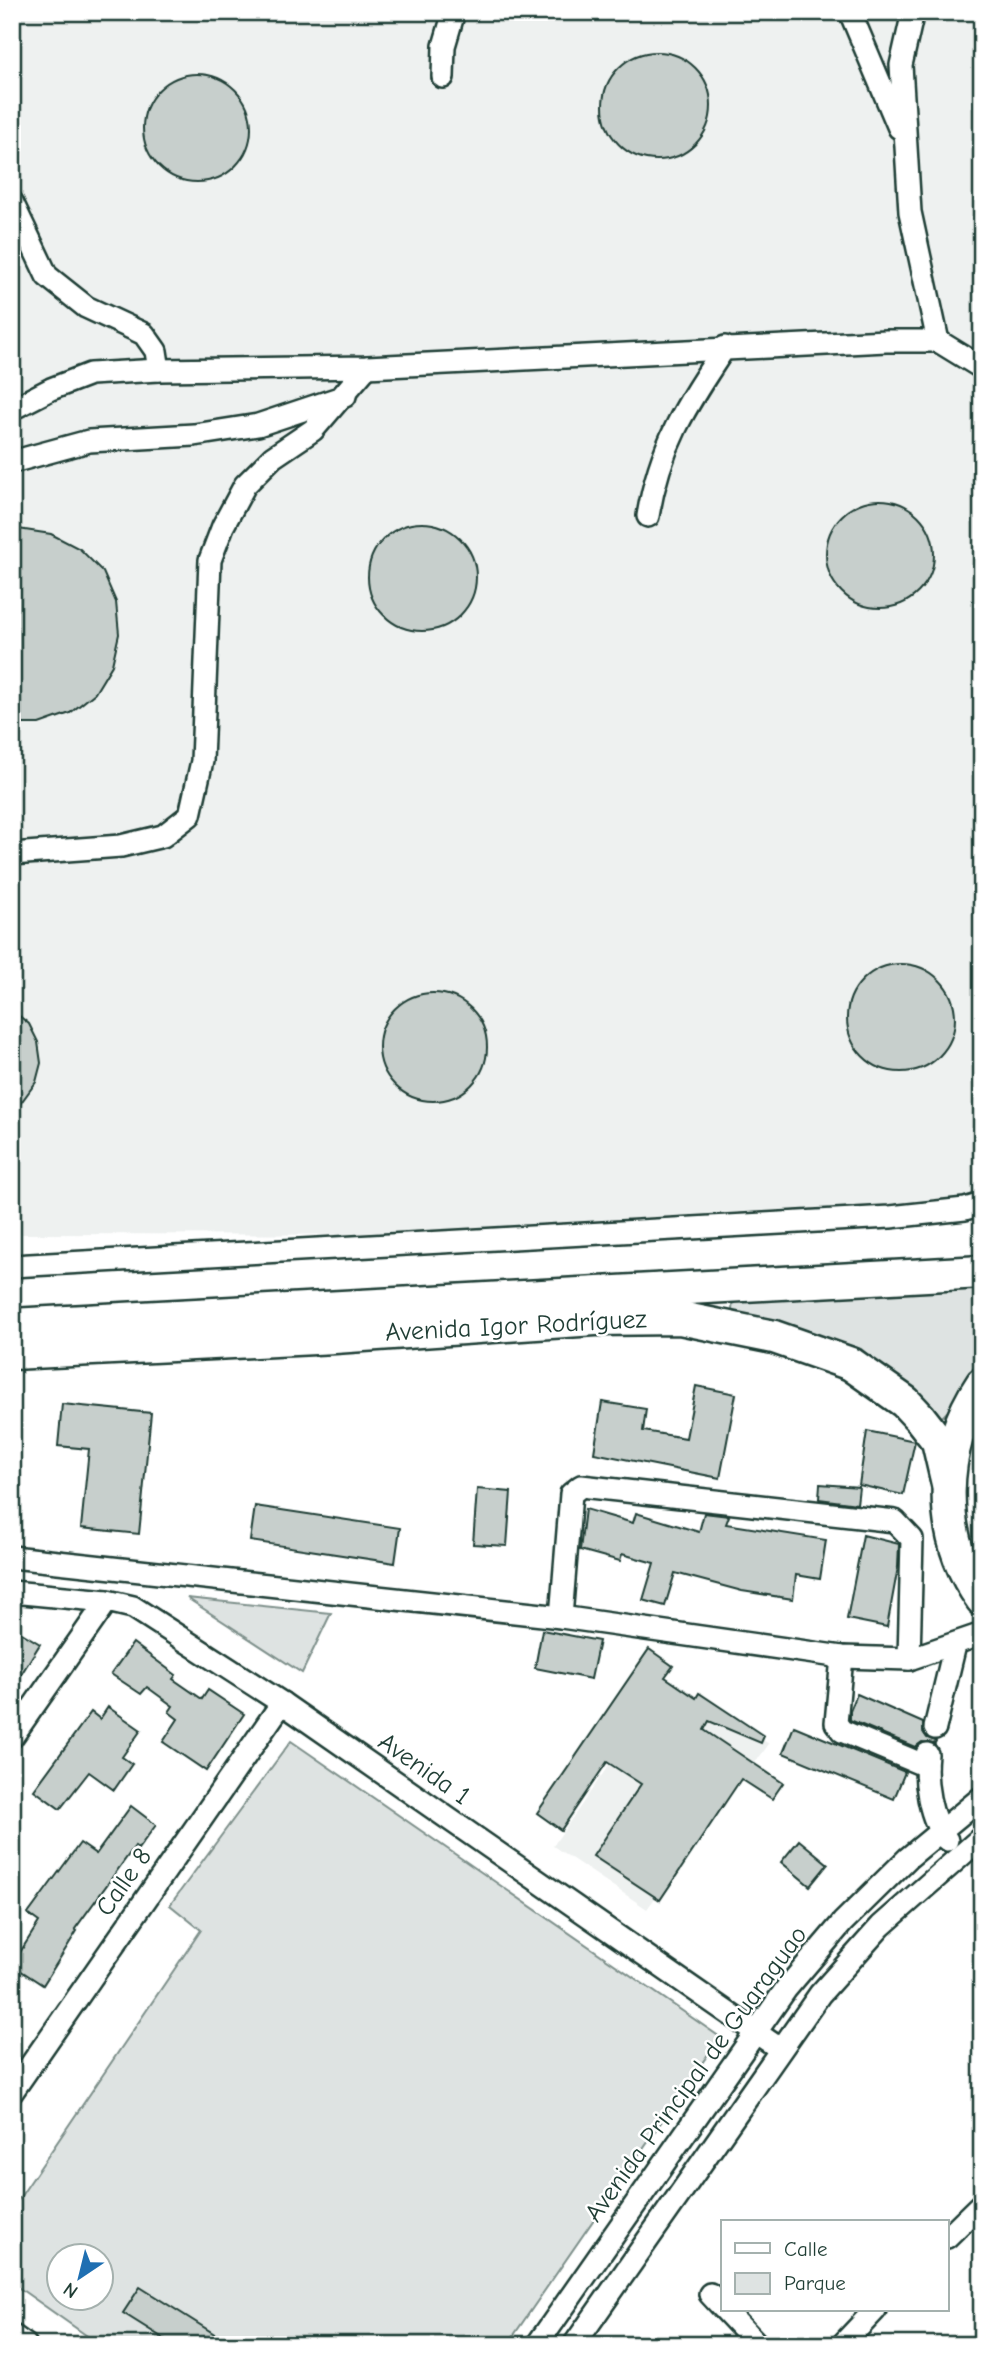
<svg xmlns="http://www.w3.org/2000/svg" width="994" height="2357" viewBox="0 0 994 2357" font-family="'Comic Neue',sans-serif">
<style>
.built{fill:#eef1f0}
.green{fill:#dee3e2;stroke:#7e908b;stroke-width:2;fill-rule:evenodd}
.building{fill:#c7cfcc;stroke:#1f3d34;stroke-width:2}
.lines{fill:none;stroke-linecap:round;stroke-linejoin:round}
.minor-casing{stroke:#1f3d34;stroke-width:26}
.highway-casing{stroke:#1f3d34;stroke-width:37}
.minor{stroke:#fff;stroke-width:21}
.highway{stroke:#fff;stroke-width:32}
.labels{text-anchor:middle;dominant-baseline:central;stroke-width:5;stroke-linejoin:round;paint-order:stroke}
.street-label{font-size:26px;fill:#1f3d34;stroke:#fff}
</style>
<rect width="100%" height="100%" fill="#fff"/>
<filter id="ink" filterUnits="userSpaceOnUse"><feTurbulence type="fractalNoise" baseFrequency=".0143" numOctaves="2"/><feDisplacementMap in="SourceGraphic" scale="14" xChannelSelector="R" yChannelSelector="G"/><feConvolveMatrix kernelMatrix="1 2 1 2 8 2 1 2 1" color-interpolation-filters="sRGB"/></filter>
<g filter="url(#ink)">
<g class="built">
<path d="M12 12H982V1205L502 1235 12 1234Z"/>
<path d="M669 1678 769 1744 647 1909 553 1846Z"/>
</g>
<g class="green">
<path d="M982 1289V1377L939 1420 861 1349 732 1311 733 1295Z"/>
<path d="M187 1598 331 1613 302 1673Z"/>
<path d="M291 1741 720 2037 507 2345H100L12 2283V2209L201 1930 170 1905ZM60 2256H102V2298H60Z"/>
</g>
<g class="building">
<circle cx="657" cy="106" r="54"/>
<circle cx="197" cy="128" r="54"/>
<circle cx="880" cy="554" r="54"/>
<circle cx="422" cy="577" r="54"/>
<path d="M12 528 51 534 80 549 103 572 116 602 119 634 112 665 95 693 70 713 39 724H12Z"/>
<circle cx="901" cy="1018" r="54"/>
<circle cx="433" cy="1047" r="54"/>
<path d="M12 1010 29 1024 38 1042 41 1063 36 1082 12 1115Z"/>
<path d="M696 1386 736 1394 720 1478 594 1453 602 1402 646 1409 643 1431 686 1438Z"/>
<path d="M62 1404 151 1413 139 1534 81 1528 89 1449 58 1446Z"/>
<path d="M867 1431 915 1441 903 1495 859 1485Z"/>
<path d="M820 1484 859 1487 857 1504 819 1499Z"/>
<path d="M477 1489 511 1492 507 1546 473 1544Z"/>
<path d="M255 1506 400 1528 395 1563 250 1541Z"/>
<path d="M585 1509 633 1523 636 1513 699 1532 704 1513 729 1516 726 1524 826 1540 820 1579 796 1575 793 1599 742 1591 675 1573 665 1606 643 1600 654 1563 622 1554 620 1561 580 1550Z"/>
<path d="M863 1535 899 1544 898 1567 887 1627 847 1619Z"/>
<path d="M12 1627 40 1644 12 1689Z"/>
<path d="M542 1630 599 1641 591 1679 535 1668Z"/>
<path d="M133 1643 176 1675 173 1679 202 1699 208 1690 244 1714 206 1771 163 1742 178 1719 169 1712 173 1706 147 1687 141 1694 111 1674Z"/>
<path d="M649 1649 673 1666 665 1677 696 1698 699 1693 764 1736 761 1743 709 1721 704 1730 783 1783 772 1799 741 1779 660 1900 593 1856 641 1784 607 1762 561 1830 537 1813Z"/>
<path d="M857 1694 923 1723V1732L927 1738 936 1741 935 1743 922 1742 915 1747 850 1720V1711Z"/>
<path d="M108 1707 141 1730 122 1757 132 1764 114 1790 89 1772 60 1809 34 1790 91 1712 100 1719Z"/>
<path d="M794 1726 905 1772 894 1799 783 1753Z"/>
<path d="M131 1806 156 1825 138 1849 135 1846 75 1929 77 1931 43 1985 12 1965 39 1922 28 1914 80 1843 96 1854Z"/>
<path d="M799 1840 828 1864 810 1886 781 1862Z"/>
<path d="M140 2287 232 2345H174L123 2313Z"/>
</g>
<g class="lines">
<g class="minor-casing">
<g id="minor">
<path d="M850 12 899 128"/>
<path d="M913 12 901 65 910 212 938 341"/>
<path d="M443 77 444 46 454 12"/>
<path d="M12 202 47 276 86 307 144 334 156 351 159 370"/>
<path d="M12 409 51 389 90 374 159 370 367 367 886 341H938L982 368"/>
<path d="M12 462 89 441 194 435 258 425 345 396"/>
<path d="M648 516C660 445 685 407 725 347"/>
<path d="M12 854 121 846 163 836 190 815 202 761 210 560 223 526 245 485 273 457 313 430 367 367"/>
<path d="M12 1266 890 1217 965 1209 982 1204"/>
<path d="M12 1557 561 1617 842 1657 909 1659 982 1634"/>
<path d="M12 1592 107 1601 133 1607 282 1703 780 2049"/>
<path d="M561 1617 571 1494 581 1486 895 1521 912 1539 909 1659"/>
<path d="M842 1657 836 1723 842 1731 926 1766"/>
<path d="M935 1728 955 1645"/>
<path d="M12 1737 107 1601"/>
<path d="M927 1754C924 1780 929 1819 947 1840"/>
<path d="M12 2092 282 1703"/>
<path d="M947 2237 982 2203"/>
<path d="M710 2294 723 2308"/>
<path d="M725 2310 758 2345"/>
<path d="M12 2335 26 2345"/>
<path d="M537 2345 786 1989 843 1922 908 1858 982 1797"/>
<path d="M574 2345 820 1994 881 1926 982 1837"/>
<path d="M842 2345 875 2310"/>
</g>
</g>
<g class="highway-casing">
<g id="highway">
<path d="M12 1325 982 1272"/>
<path d="M12 1353 335 1337 595 1319 680 1318 774 1337 851 1364 905 1402 920 1418 938 1441 948 1484"/>
<path d="M982 1384C939 1448 936 1536 982 1599"/>
</g>
</g>
<use href="#minor" class="minor"/>
<use href="#highway" class="highway"/>
</g>
</g>
<g class="labels">
<g class="street-label">
<text transform="translate(516 1326) rotate(-3)">Avenida Igor Rodríguez</text>
<text transform="translate(424 1769) rotate(35)">Avenida 1</text>
<text transform="translate(124 1882) rotate(-55)">Calle 8</text>
<text transform="translate(696 2074) rotate(-54)">Avenida Principal de Guaraguao</text>
</g>
</g>
<rect width="994" height="2357" fill="none" stroke="#fff" stroke-width="42"/>
<rect x="21" y="21" width="952" height="2315" fill="none" stroke="#1f3d34" stroke-width="2.5" filter="url(#ink)"/>
<rect x="721" y="2220" width="228" height="91" fill="#ffffff" stroke="#a5b1ae" stroke-width="2"/>
<rect x="735" y="2243" width="35" height="10" fill="#ffffff" stroke="#a5b1ae" stroke-width="2"/>
<text x="784" y="2256" font-size="21" fill="#1f3d34">Calle</text>
<rect x="735" y="2273" width="35" height="21" fill="#dee3e2" stroke="#a5b1ae" stroke-width="2"/>
<text x="784" y="2290" font-size="21" fill="#1f3d34">Parque</text>
<g transform="translate(80 2277) rotate(215)"><circle r="33" fill="#ffffff" stroke="#a5b1ae" stroke-width="2"/>
<path d="M0-5L12 26L0 18L-12 26Z" fill="#1f6fb2"/>
<text y="-10" font-size="19" font-weight="bold" text-anchor="middle" fill="#1f3d34">N</text>
</g>
</svg>
